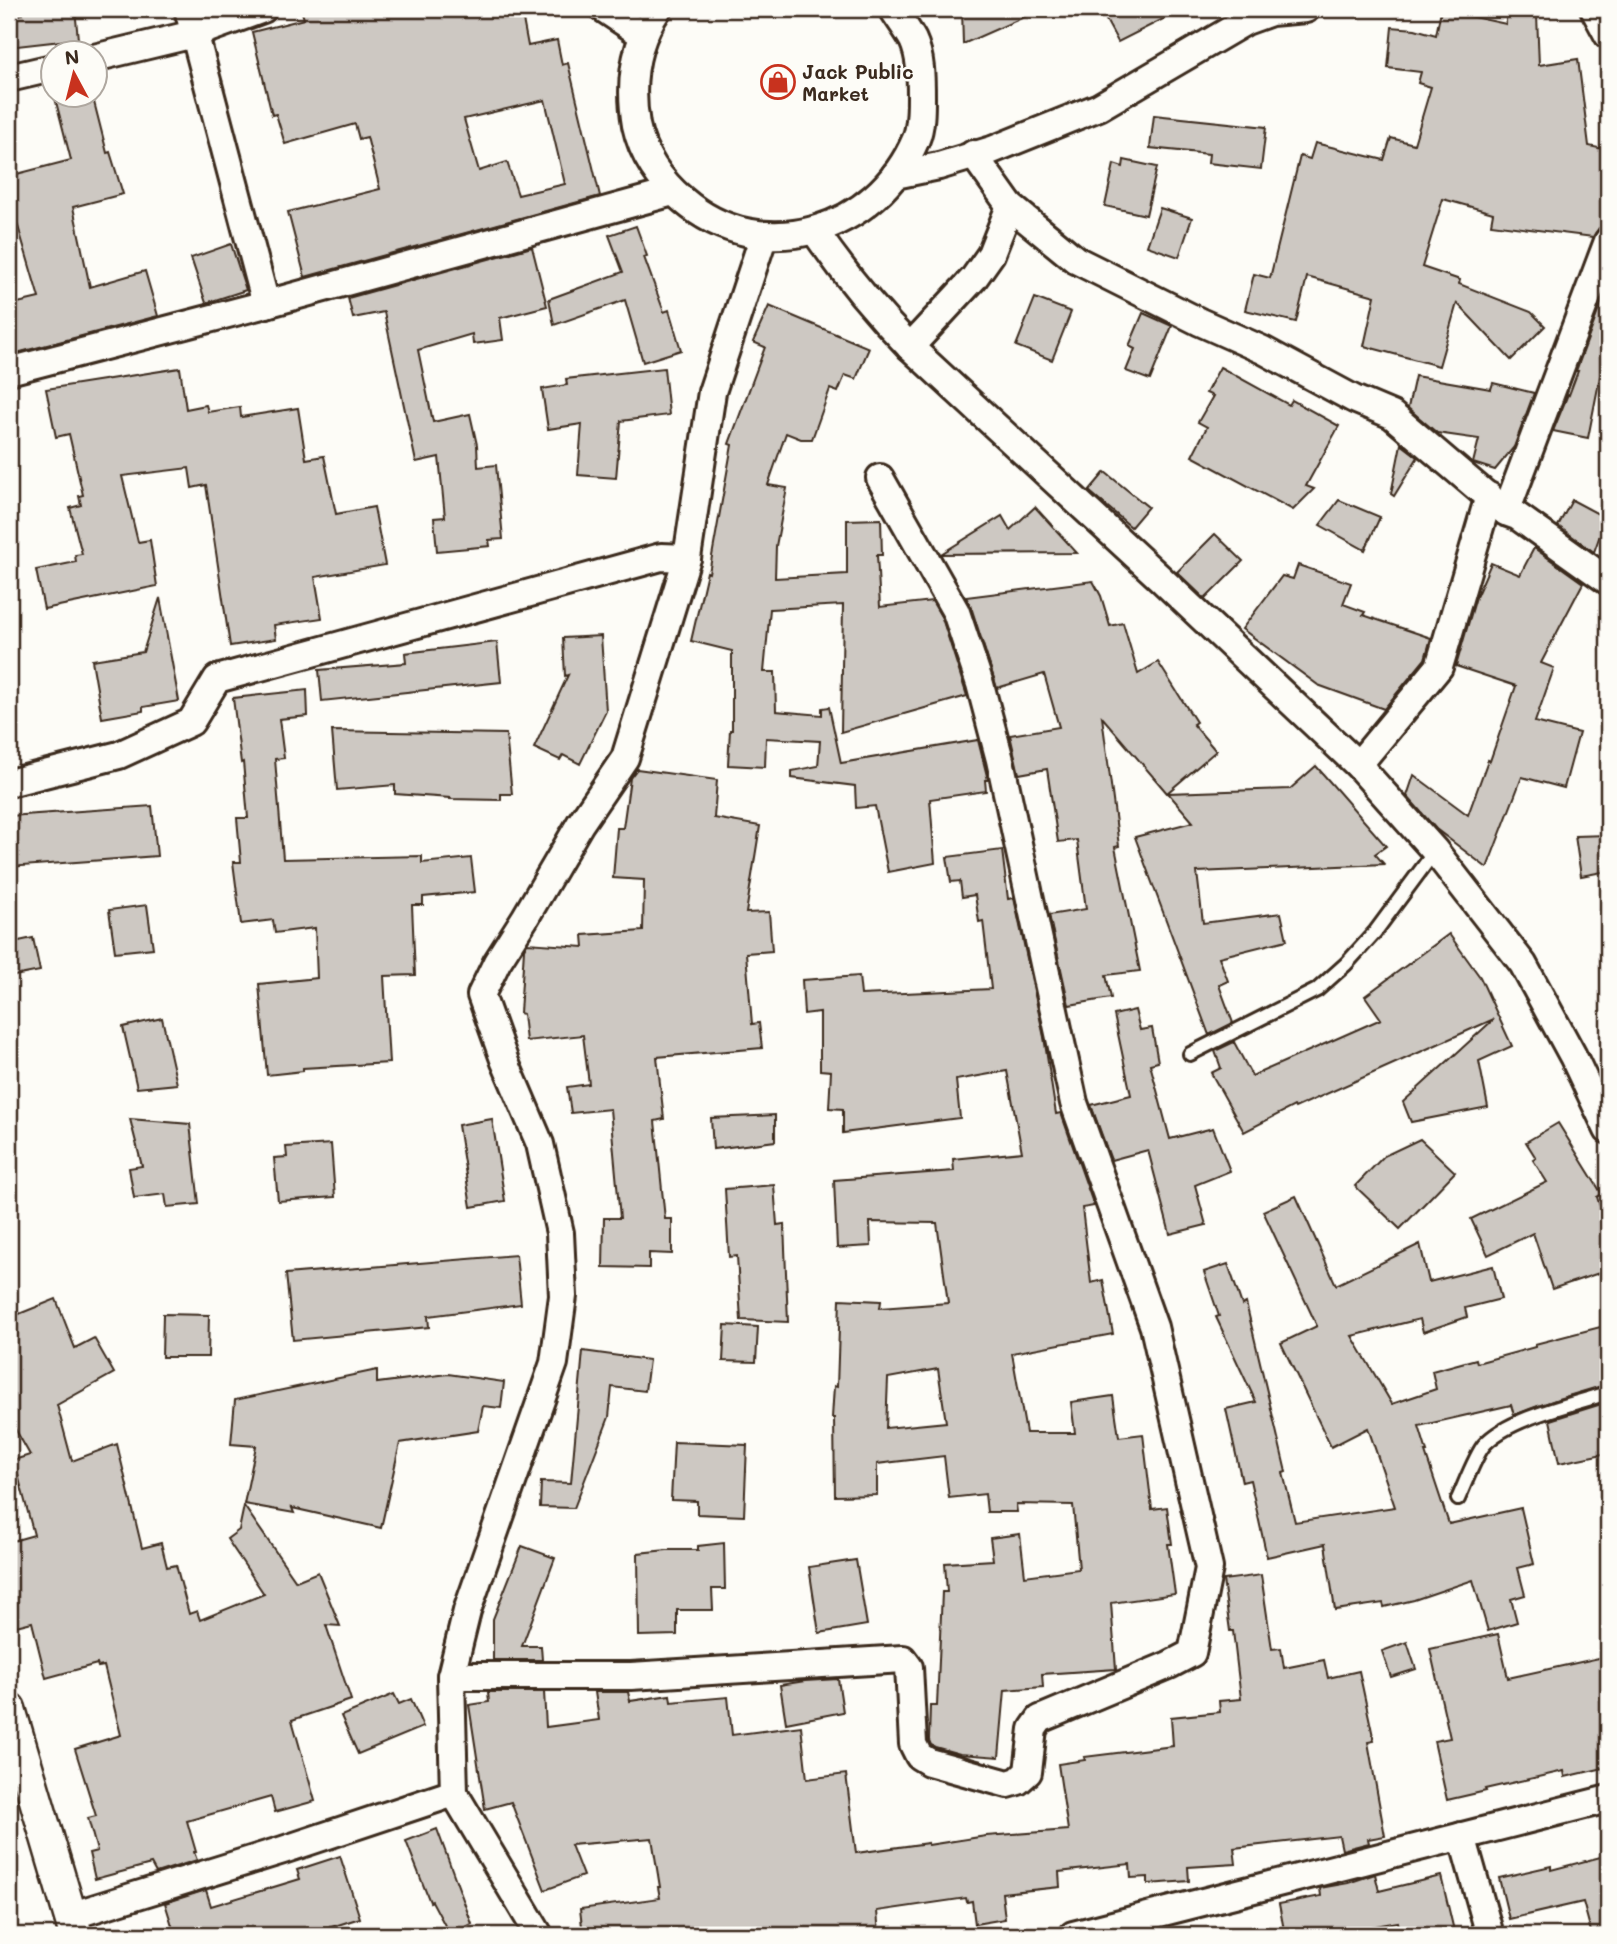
<svg xmlns="http://www.w3.org/2000/svg" width="1617" height="1944" viewBox="0 0 1617 1944" font-family="Mali,sans-serif">
<style>
.building{fill:#cdc8c2;stroke:#3b2a1e;stroke-width:2;fill-rule:evenodd}
.lines{fill:none;stroke-linecap:round;stroke-linejoin:round}
.service-casing{stroke:#3b2a1e;stroke-width:18}
.minor-casing{stroke:#3b2a1e;stroke-width:32}
.tertiary-casing{stroke:#3b2a1e;stroke-width:37}
.service{stroke:#fdfcf7;stroke-width:12}
.minor{stroke:#fdfcf7;stroke-width:26}
.tertiary{stroke:#fdfcf7;stroke-width:32}
.labels{text-anchor:middle;dominant-baseline:central;stroke-width:5;stroke-linejoin:round;paint-order:stroke}
.poi-label{font-size:19px;font-weight:bold;fill:#3b2a1e;stroke:#fdfcf7;text-anchor:start}
</style>
<rect width="100%" height="100%" fill="#fdfcf7"/>
<filter id="ink" filterUnits="userSpaceOnUse"><feTurbulence type="fractalNoise" baseFrequency=".0143" numOctaves="2"/><feDisplacementMap in="SourceGraphic" scale="14" xChannelSelector="R" yChannelSelector="G"/><feConvolveMatrix kernelMatrix="1 2 1 2 8 2 1 2 1" color-interpolation-filters="sRGB"/></filter>
<g filter="url(#ink)">
<g class="building">
<path d="M22 9H75L78 39 9 47V17L23 14Z"/>
<path d="M301 9H521L528 46 557 40 562 65 568 63 600 196 305 277 288 212 380 189 367 137 359 139 355 124 285 144 276 114 272 115 252 32 304 19ZM545 100 565 184 518 195 507 162 479 171 464 119Z"/>
<path d="M962 9H1042L963 44Z"/>
<path d="M1100 9H1183L1118 42Z"/>
<path d="M1441 10 1506 24V16L1537 15 1539 65 1578 59 1589 146 1608 150V226L1599 228 1593 237 1491 224 1493 213 1443 199 1422 267 1460 280 1459 284 1531 312 1545 326 1511 360 1457 303 1439 366 1364 346 1375 296 1307 277 1296 322 1245 310 1254 274 1270 278 1300 156 1310 159 1315 143 1384 160 1391 138 1414 144 1431 87 1418 83 1421 72 1388 68 1392 27 1415 29 1436 35Z"/>
<path d="M54 94H92L107 153 110 152 123 194 73 207 90 287 145 271 158 316 9 355V305L39 298 15 216 9 218V176L71 160Z"/>
<path d="M1154 115 1266 127 1261 169 1208 163 1209 154 1150 148Z"/>
<path d="M1124 160 1157 167 1146 215 1105 206 1114 164 1123 167Z"/>
<path d="M1160 208 1192 218 1179 257 1147 246Z"/>
<path d="M636 226 647 256 644 257 664 312 669 310 681 350 643 362 625 300 554 325 549 299 623 272 609 235Z"/>
<path d="M231 244 246 290 206 303 191 258Z"/>
<path d="M532 247 547 306 500 318 503 340 473 344 472 334 418 350 433 422 470 414 477 445 478 467 496 465 503 539 489 540 490 546 437 551 434 518 445 517 439 457 416 462 384 312 353 318 348 298Z"/>
<path d="M1608 285V379L1600 377 1588 438 1553 431 1568 394 1569 395 1578 371H1576Z"/>
<path d="M1035 298 1071 312 1052 360 1016 346Z"/>
<path d="M769 306 869 348 856 379 845 375 838 392 830 389 812 439H801L786 433 768 485 787 488 776 546 775 578 847 574V520L881 519 882 555H877L880 607 932 601 942 618 967 696 841 732 843 605 770 609 764 672H775L776 711 822 715V708L829 707 841 763 978 740 988 780H985L986 791 930 799 935 863 888 872 875 806 856 808 855 786 792 778V771L818 766 820 741 766 738 765 767 728 765 730 730H732V651L691 641 707 572 709 573 732 445 729 444 765 347 753 342Z"/>
<path d="M1143 313 1172 326 1150 380 1126 371 1135 349 1129 346Z"/>
<path d="M1220 367 1289 405 1292 400 1339 426 1306 486 1314 489 1293 510 1192 456 1207 427 1198 422 1213 396 1206 393Z"/>
<path d="M180 368 186 409 206 405 208 412 240 407 241 417 298 408 306 459 324 456 336 514 374 507 385 565 315 577 322 618 274 625 276 639 230 646 206 485 192 488 189 468 122 476 138 542 150 540 157 586 44 609 36 570 76 562 75 555 82 554 70 508 81 505 79 496 83 495 69 434 56 437 46 389Z"/>
<path d="M664 368 669 415 621 421 616 478 578 475 582 424 548 429 542 389 567 385 566 379Z"/>
<path d="M1415 376 1491 389 1493 383 1534 393 1514 447 1495 470 1473 463 1479 439 1437 433 1408 408Z"/>
<path d="M1401 444 1418 457 1394 496 1391 494Z"/>
<path d="M1105 472 1148 507 1131 527 1089 491Z"/>
<path d="M1339 500 1380 517 1365 550 1320 525Z"/>
<path d="M1572 500 1606 518 1594 552 1558 526Z"/>
<path d="M1035 507 1077 553 941 554 1002 516 1010 530Z"/>
<path d="M1215 534 1243 561 1205 599 1177 572Z"/>
<path d="M1534 548 1583 583 1541 663 1554 668 1535 722 1579 733 1564 788 1522 777 1487 868 1436 829 1407 796 1414 775 1468 815 1488 760 1490 761 1516 686 1456 666 1476 597 1491 563 1520 575Z"/>
<path d="M1298 565 1351 583 1343 604 1365 612 1363 615 1431 638 1425 659 1384 709 1318 685 1242 629 1282 576 1293 579Z"/>
<path d="M1093 581 1101 596 1110 626 1123 623 1138 674 1158 662 1196 722 1193 724 1216 751 1167 793 1102 717 1119 846 1115 847 1140 971 1106 975 1111 998 1069 1005 1049 915 1086 909 1077 840 1058 842 1047 769 1019 774 1010 735 1059 727 1044 674 997 688 971 607 966 597Z"/>
<path d="M160 598 179 701 143 707V711L102 718 92 660 143 652Z"/>
<path d="M601 636 606 711 580 764 563 755 560 760 534 748 568 675 565 676 563 638Z"/>
<path d="M497 642 501 682 322 701 319 670 406 663 405 653Z"/>
<path d="M307 690 308 716 279 719 284 758 275 759 283 859 422 856V863L471 858 475 892 423 897V905H412L415 975 384 976 389 1063 303 1068V1071L267 1075 259 984 317 978 315 928 275 933 273 920 241 924 233 862H241L237 818H248L243 762 241 763 233 698Z"/>
<path d="M332 731 506 734 512 794H501V800L450 799V798L395 794V785L337 790Z"/>
<path d="M1316 766 1386 846 1375 854 1384 864 1197 872 1203 923 1281 913 1287 940 1219 957 1228 981 1219 985 1233 1023 1209 1035 1135 837 1193 822 1168 793 1290 789Z"/>
<path d="M637 769 717 780 714 818 760 826 746 913 769 912 772 951 746 953 752 1024 759 1023 762 1048 657 1057 664 1119 655 1121 665 1219H672V1254L649 1253V1268L603 1267 604 1218H620L610 1109 571 1113 567 1087 589 1084 583 1035 526 1041 523 1014 520 1013 524 949 527 943 584 947 583 935 643 931 644 880 613 878 617 828H623L630 778Z"/>
<path d="M152 806 157 856 9 867V816Z"/>
<path d="M1608 835V871L1581 876 1575 836Z"/>
<path d="M1002 850 1008 899 1014 898 1044 1037 1056 1114 1061 1113 1094 1206 1082 1208 1091 1283 1103 1280 1113 1334 1012 1353 1026 1433H1075L1071 1402 1113 1396 1119 1437 1143 1434 1152 1509 1167 1507 1172 1544H1168L1175 1594 1111 1603 1116 1669 1042 1674 1043 1687 1005 1690 999 1757 960 1754 935 1747 931 1745 929 1740 930 1706H937L942 1592H947L945 1563 993 1560 990 1538 1020 1534 1025 1576 1079 1569 1073 1505 1016 1504 1017 1512H987L985 1494 949 1498 944 1456 877 1464V1495L835 1496 834 1418H832L834 1386 837 1387 840 1299 881 1301 880 1308 948 1303 937 1223 870 1222 871 1246 837 1248 834 1180 954 1171 953 1159 1022 1152 1007 1071 956 1080 960 1118 843 1133V1109L829 1108 831 1071 820 1070V1012L804 1014 802 980 859 976 861 995 991 989 983 921 979 922 975 895 962 897 960 881 951 882 947 857ZM938 1369 946 1422 886 1428 888 1378Z"/>
<path d="M147 905 153 948 115 952 109 910Z"/>
<path d="M1449 934 1480 977 1512 1046 1479 1061 1488 1107 1411 1122 1403 1102 1494 1019 1295 1108 1294 1106 1244 1132 1211 1073 1221 1068 1215 1051 1234 1042 1252 1076 1381 1019 1365 996Z"/>
<path d="M33 938 40 971 9 977V943Z"/>
<path d="M1135 1010 1140 1030 1152 1028 1158 1062 1150 1064 1170 1139 1213 1128 1230 1171 1195 1185 1206 1225 1170 1234 1148 1150 1111 1160 1091 1105 1131 1095 1114 1015Z"/>
<path d="M162 1018 177 1084 137 1088 123 1027Z"/>
<path d="M775 1115V1141L713 1149 711 1118Z"/>
<path d="M130 1119 190 1124 199 1204 167 1207 165 1194 134 1198 129 1168 142 1166Z"/>
<path d="M492 1119 505 1201 471 1207 458 1125Z"/>
<path d="M1558 1123 1602 1194 1597 1197 1608 1231V1270L1552 1289 1533 1233 1488 1255 1471 1219 1547 1182 1533 1160 1536 1158 1526 1142Z"/>
<path d="M1420 1139 1455 1172 1400 1229 1355 1186 1384 1156Z"/>
<path d="M331 1144 335 1197 278 1201 274 1158 287 1157 286 1147Z"/>
<path d="M774 1185 777 1225 784 1224 788 1322 741 1320 737 1256 729 1257 725 1189Z"/>
<path d="M1296 1196 1336 1285 1420 1244 1429 1282 1493 1266 1501 1299 1465 1308 1467 1317 1423 1332 1420 1319 1352 1336 1392 1404 1436 1389 1432 1371 1476 1359 1477 1363 1535 1347V1344L1608 1325V1384L1558 1399 1514 1415 1511 1405 1419 1426 1427 1452H1425L1449 1524 1521 1508 1534 1564 1518 1568 1525 1595 1511 1599 1517 1622 1488 1631 1473 1580 1414 1600 1384 1607 1383 1603 1335 1610 1325 1544 1267 1557 1250 1480 1242 1482 1226 1409 1256 1402 1216 1317 1219 1316 1204 1272 1228 1264 1242 1305 1246 1303 1286 1472 1283 1473 1295 1522 1395 1507 1368 1428 1331 1447 1281 1343 1317 1326 1263 1211Z"/>
<path d="M516 1255 521 1304 428 1316 429 1327 293 1340 286 1274Z"/>
<path d="M56 1299 75 1348 94 1338 114 1373 57 1405 72 1461 117 1444 142 1548 161 1543 167 1567 176 1565 189 1614 197 1611 200 1620 264 1594 227 1539 239 1530 244 1506 296 1581 318 1572 340 1626 326 1625 351 1700 292 1720 315 1801 275 1812 271 1797 187 1821 196 1852H194L197 1860 156 1873 151 1864 95 1879 89 1853 97 1851 88 1818 96 1816 75 1749 121 1735 104 1666 98 1667 97 1664 46 1678 32 1622 12 1627 9 1612V1542L34 1535 14 1460 30 1455 9 1418V1318Z"/>
<path d="M163 1314 209 1315 208 1357H162Z"/>
<path d="M725 1325 758 1327 756 1362 723 1361Z"/>
<path d="M583 1351 649 1360 645 1391 612 1387 609 1417 574 1508 540 1507 541 1482 571 1483Z"/>
<path d="M377 1370V1383L448 1374 504 1382 501 1408 483 1406 478 1431 400 1443 381 1528 292 1508 294 1513 244 1504 256 1446 231 1444 235 1400Z"/>
<path d="M1608 1402V1453L1559 1463 1550 1420Z"/>
<path d="M674 1442 747 1445 744 1516 697 1514V1501L671 1500Z"/>
<path d="M724 1543 725 1589H712L713 1610H677V1635L639 1636 638 1553 667 1550H698V1546Z"/>
<path d="M522 1546 555 1558 522 1646H541L542 1660H493V1619Z"/>
<path d="M856 1560 867 1625 819 1633 809 1567Z"/>
<path d="M1261 1575 1272 1649 1281 1648 1284 1668 1324 1660 1328 1678 1359 1671 1374 1741 1368 1742 1385 1836 1368 1839 1369 1843 1342 1850 1339 1836 1234 1848 1236 1864 1188 1867 1189 1881 1148 1884V1877L1131 1878 1130 1864 1059 1872 1060 1887 1002 1893 1005 1919 975 1924 972 1901 967 1902 966 1898 877 1911 879 1935H583L580 1909 660 1898 658 1887H660L652 1838 571 1845 583 1876 545 1890 511 1802 485 1809 469 1705 489 1702 488 1692H544L546 1727 599 1720 595 1692H628L630 1701 670 1695 671 1702 728 1697 732 1735 801 1726 807 1779 846 1774 856 1853 928 1843V1845L986 1836 1068 1830 1058 1764 1085 1760 1084 1757 1173 1746 1171 1717 1220 1712 1219 1701 1241 1699 1233 1631H1230L1223 1580Z"/>
<path d="M1498 1634 1508 1678 1608 1656V1767L1565 1777 1564 1771 1485 1789 1486 1791 1447 1800 1434 1741 1450 1738 1430 1649Z"/>
<path d="M1407 1642 1416 1669 1391 1677 1382 1651Z"/>
<path d="M838 1679 843 1712 786 1723 780 1685 805 1681Z"/>
<path d="M394 1694 399 1704 411 1699 423 1727 358 1754 341 1716Z"/>
<path d="M437 1829 472 1924 450 1935 432 1901 430 1902 406 1841Z"/>
<path d="M1608 1855V1935H1592L1583 1902 1509 1919 1499 1878 1551 1866V1870Z"/>
<path d="M340 1856 360 1918 306 1935H175L165 1903 206 1890 211 1906 300 1879 297 1870Z"/>
<path d="M1375 1874 1379 1891 1441 1876 1455 1935H1401L1398 1922 1326 1935H1285L1279 1904 1321 1896 1320 1888 1348 1883Z"/>
</g>
<g class="lines">
<g class="service-casing">
<g id="service">
<path d="M1190 1054 1317 990 1346 964 1375 932 1435 851"/>
<path d="M1458 1499C1464 1486 1476 1454 1484 1445 1508 1418 1574 1404 1608 1393"/>
</g>
</g>
<g class="minor-casing">
<g id="minor">
<path d="M188 9 266 304"/>
<path d="M604 9 643 35"/>
<path d="M658 9C634 44 629 84 636 125 642 154 660 181 683 200 761 268 877 232 916 139 921 127 921 110 921 97 921 79 921 57 913 40 907 29 899 19 893 9"/>
<path d="M1594 9 1608 35"/>
<path d="M94 58 194 34 263 9"/>
<path d="M9 78 52 68"/>
<path d="M973 154 1010 206 1076 260 1200 322 1263 350 1354 399 1392 415 1506 512 1517 516 1608 581"/>
<path d="M895 175 939 166 992 150 1099 107 1246 21 1271 12 1306 9"/>
<path d="M814 230C843 272 874 310 910 347L1160 578 1358 765 1435 851 1523 964 1573 1056 1608 1130"/>
<path d="M910 347 974 278 991 254 1010 206"/>
<path d="M9 371 266 304 673 192"/>
<path d="M1506 512 1608 241"/>
<path d="M1358 765 1439 667 1489 496"/>
<path d="M9 783 119 755 191 722 217 679 661 557 687 558"/>
<path d="M451 1676H631L903 1659 909 1667 913 1744 919 1756 929 1762 1008 1784 1018 1781 1028 1772 1033 1729 1040 1719 1169 1665 1192 1653 1209 1568 1154 1327 1074 1103 1000 760 980 684 956 612 880 478"/>
<path d="M1462 1836 1490 1935"/>
<path d="M70 1916 283 1850 454 1793"/>
<path d="M539 1935 454 1793 451 1676 467 1611 554 1363 563 1296 560 1233 540 1144 505 1062 481 995 497 962 525 918 580 824 625 758 687 558 712 392 764 235"/>
<path d="M1073 1935 1608 1799"/>
</g>
</g>
<g class="tertiary-casing">
<path id="tertiary" d="M9 1709 76 1935"/>
</g>
<use href="#service" class="service"/>
<use href="#minor" class="minor"/>
<use href="#tertiary" class="tertiary"/>
</g>
</g>
<defs>
<g id="shop-ring" transform="scale(1.75)"><circle r="9.5" fill="#fdfcf7" stroke="#c8321e" stroke-width="1.5"/><path d="M-5-2.5h2.3a2.7 3.5 0 0 1 5.4 0H5L5.5 6h-11ZM-1.5-2.5h3a1.5 2.3 0 0 0-3 0Z" fill="#c8321e"/></g>
</defs>
<g fill-rule="evenodd">
<use href="#shop-ring" x="778" y="82"/>
</g>
<g class="labels">
<g class="poi-label">
<text x="802" y="71">Jack Public<tspan x="802" dy="22">Market</tspan></text>
</g>
</g>
<rect width="1617" height="1944" fill="none" stroke="#fdfcf7" stroke-width="35"/>
<rect x="18" y="18" width="1582" height="1909" fill="none" stroke="#3b2a1e" stroke-width="2.5" filter="url(#ink)"/>
<g transform="translate(74 74) rotate(353)"><circle r="33" fill="#fdfcf7" stroke="#afa8a0" stroke-width="2"/>
<path d="M0-5L12 26L0 18L-12 26Z" fill="#c8321e"/>
<text y="-10" font-size="19" font-weight="bold" text-anchor="middle" fill="#3b2a1e">N</text>
</g>
</svg>
